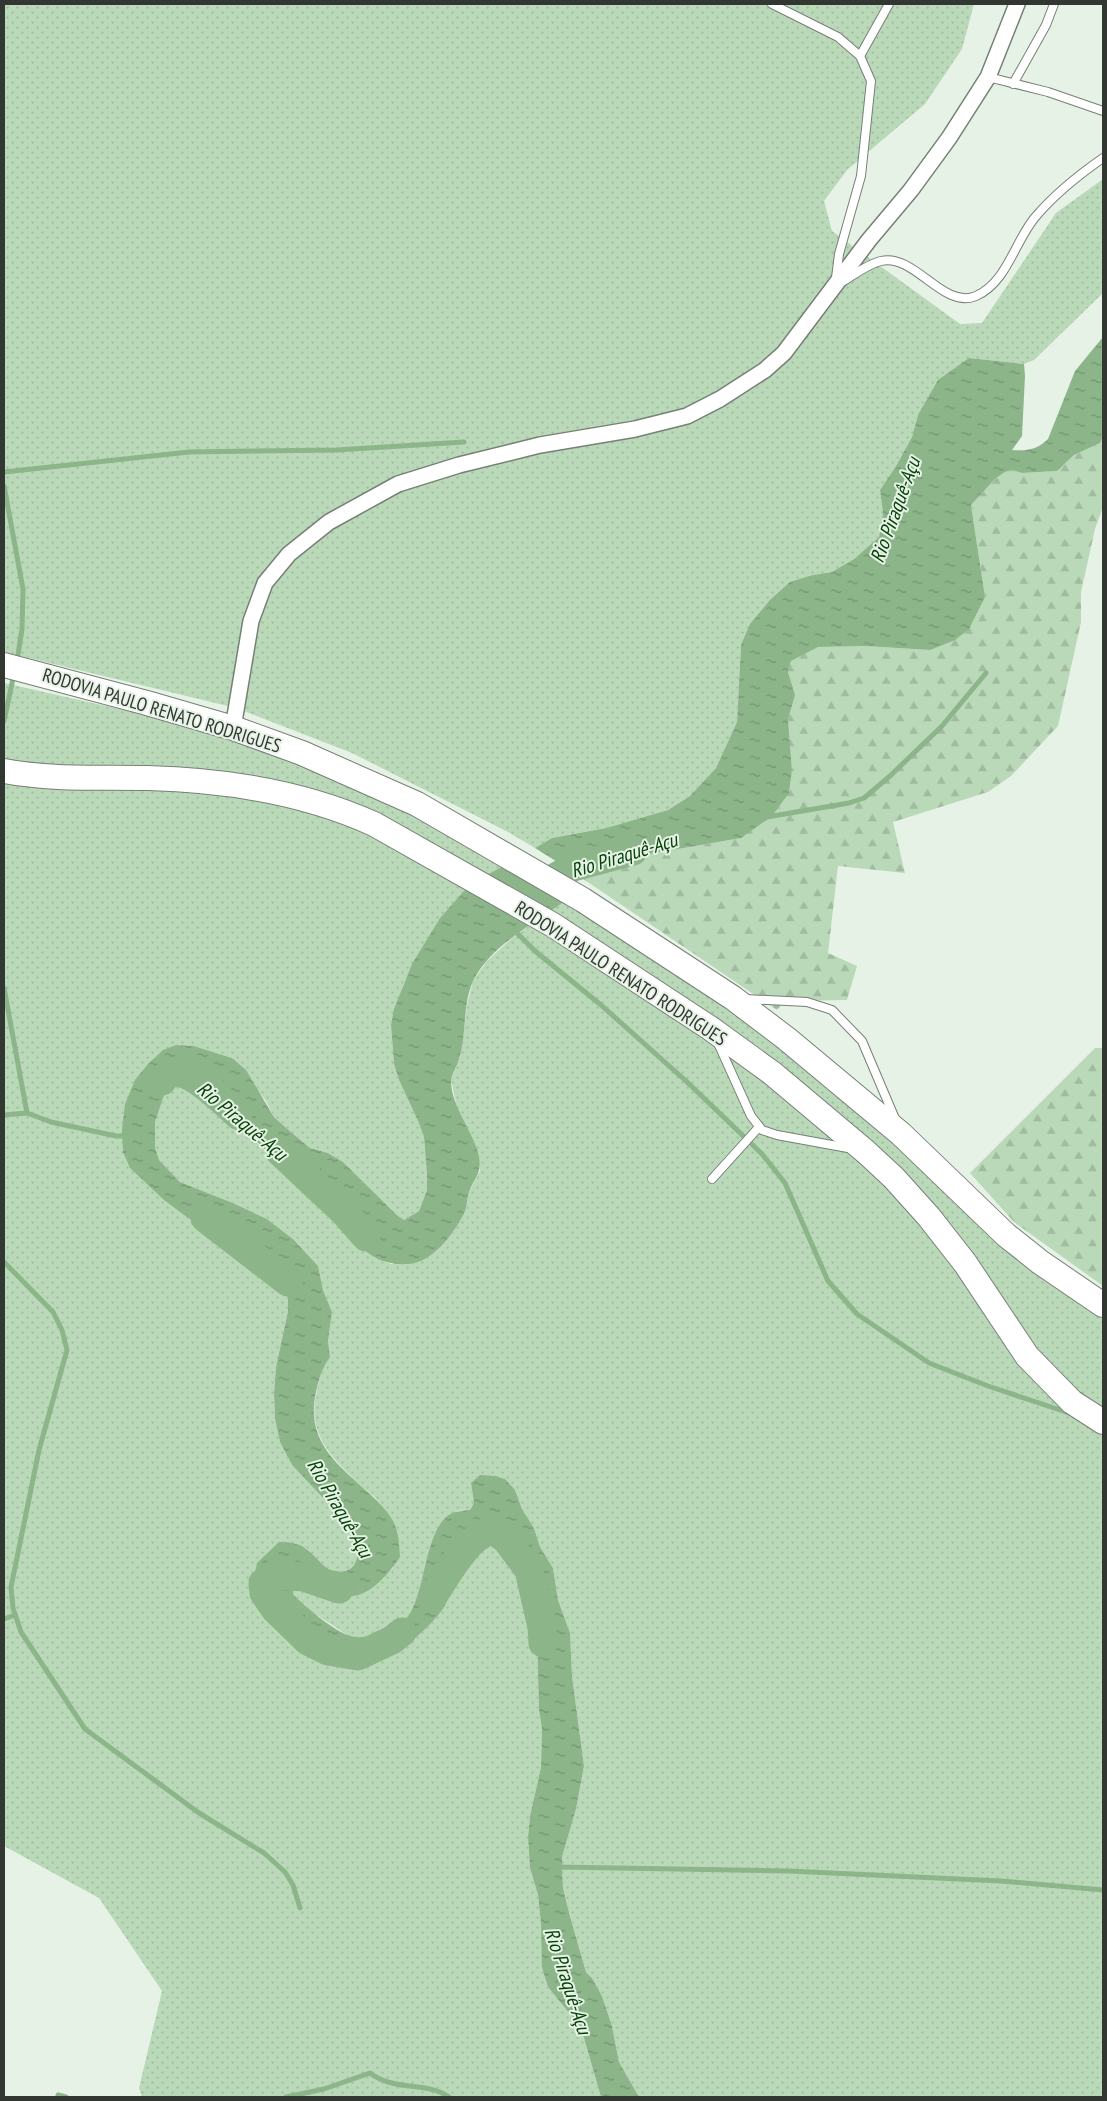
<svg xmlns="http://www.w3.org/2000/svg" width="1107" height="2101" viewBox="0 0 1107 2101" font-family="'PT Sans Narrow',sans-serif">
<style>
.grass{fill:url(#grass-dots)}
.forest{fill:url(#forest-firs)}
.water{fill:url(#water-ripples)}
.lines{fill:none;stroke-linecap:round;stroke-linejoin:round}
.stream{stroke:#8cb58a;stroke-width:5}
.river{stroke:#8cb58a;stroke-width:29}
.lane-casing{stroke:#768076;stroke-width:10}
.street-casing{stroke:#768076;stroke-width:18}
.primary-casing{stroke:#768076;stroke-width:26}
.lane{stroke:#fff;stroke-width:8}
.street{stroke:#fff;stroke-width:15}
.primary{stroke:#fff;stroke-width:24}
.labels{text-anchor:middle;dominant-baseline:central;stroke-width:4;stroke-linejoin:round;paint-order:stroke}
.street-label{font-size:19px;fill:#333732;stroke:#e7f2e6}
.water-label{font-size:20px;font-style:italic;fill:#054308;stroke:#e7f2e6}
</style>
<defs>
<pattern id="grass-dots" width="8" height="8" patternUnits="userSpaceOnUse" patternTransform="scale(1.25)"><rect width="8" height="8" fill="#bad9b8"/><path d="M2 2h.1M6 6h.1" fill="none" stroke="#a0bb9f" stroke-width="1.8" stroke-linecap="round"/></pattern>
<pattern id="forest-firs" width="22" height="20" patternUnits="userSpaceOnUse" patternTransform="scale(1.25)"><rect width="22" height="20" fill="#bad9b8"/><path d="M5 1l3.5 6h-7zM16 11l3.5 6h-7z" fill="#a0bb9f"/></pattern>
<pattern id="water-ripples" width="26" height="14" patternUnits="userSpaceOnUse" patternTransform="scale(1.25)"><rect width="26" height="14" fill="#8cb58a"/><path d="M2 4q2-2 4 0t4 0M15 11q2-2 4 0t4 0" fill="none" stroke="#739471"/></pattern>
</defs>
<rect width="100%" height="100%" fill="#e7f2e6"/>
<g class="grass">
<path d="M4 4H974L962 49 925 104 847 170 824 201 832 231 960 324 982 323 1056 213 1103 179V293L1034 360 1024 364 969 358 918 415 912 437 896 466 880 490 883 513 879 537 854 559 832 572 813 575 741 645 737 722 716 768 690 796 668 810 606 828 552 838 535 848 508 832 352 753 236 708 4 652Z"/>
<path d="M4 683 177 722 225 736 363 788 509 863 477 880 440 918 404 983 391 1025 394 1064 399 1080 418 1121 424 1137 427 1176V1190L419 1211 404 1220 398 1216 343 1162 328 1153 310 1148 285 1127 274 1117 266 1101 232 1058 194 1046 176 1045 125 1104 189 1219 203 1229 235 1242 253 1254 284 1285 288 1299V1311L276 1367 274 1393 275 1419 280 1442 292 1465 354 1531C360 1546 361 1575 336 1571 325 1570 314 1555 306 1548L256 1580 275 1601 354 1650H388L461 1539 466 1535 499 1538 508 1541 520 1549 536 1602 539 1710 542 1729 541 1767 530 1816 528 1837 530 1868 538 1895 548 1987 576 2020 584 2038 601 2097H142L139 2088 162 1991 99 1898 4 1846Z"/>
<path d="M566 900 782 1046 941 1180 996 1242 1103 1319V2097H639L619 2062 612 2026 602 1996 592 1978 586 1972 570 1915 563 1888 562 1867V1857L576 1809 584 1766 572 1676 570 1633 558 1600 553 1568 540 1547 534 1528 522 1509 515 1490 471 1483 474 1503 470 1510 457 1511 432 1541 419 1593 407 1619 395 1630 381 1636 357 1638 349 1636 315 1614 293 1594 294 1577 299 1575 326 1595 354 1596 369 1589 393 1568C390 1556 385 1511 380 1504 376 1497 367 1491 361 1486 334 1460 307 1436 316 1395 319 1381 321 1368 330 1356L328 1341 332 1312 323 1290 318 1266 293 1239 267 1219 233 1203 180 1182 159 1160 155 1147V1122L163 1097 169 1085C179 1082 188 1077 199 1082 214 1089 225 1108 236 1120 249 1134 262 1149 277 1161 293 1173 316 1178 329 1192 337 1200 338 1209 344 1219 355 1240 368 1258 392 1264L453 1232 465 1209 469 1192 480 1171 479 1155 457 1107 451 1080 460 1057 467 1005 473 981 486 962 512 938Z"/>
</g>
<g class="forest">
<path d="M1103 437V507L1095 529 1081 592V622L1058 726 1011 776 988 792 893 822 905 873 838 866 828 953 857 966 847 1000 785 1001 777 1010 567 868 592 861 638 856 741 838 789 793 792 770 788 719 794 695 788 672 791 661 817 647 865 646 930 650 985 597 971 505 995 479 1005 472 1012 470 1022 473 1057 471 1074 455 1100 443Z"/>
<path d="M1095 1048H1103V1286L1014 1222 970 1173Z"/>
</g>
<g class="water">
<path d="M1103 337V437L1100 443 1074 455 1057 471 1022 473 1012 470 1005 472 995 479 971 505 985 597 969 629 955 640 930 650 865 646 818 647 791 661 788 672 795 695 788 719 792 770 789 793 772 816 741 838 638 856 592 861 567 868 535 848 552 838 606 828 668 810 690 796 716 768 737 722 741 645 750 624 770 600 790 582 813 575 832 572 854 559 879 537 883 513 880 490 896 466 912 437 918 415 938 380 969 358 1024 364 1025 376 1022 436 1012 450C1027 451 1037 450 1048 439L1075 371Z"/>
<path d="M509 863 566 900C536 923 492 944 474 979 462 1003 467 1034 459 1059 457 1066 452 1074 451 1081 451 1106 474 1133 479 1156 482 1174 475 1177 469 1192 467 1198 467 1205 465 1211 456 1231 433 1263 408 1264 375 1266 357 1248 344 1219 339 1209 337 1198 327 1190 316 1180 302 1178 290 1170 265 1152 244 1129 223 1106 216 1098 209 1087 199 1082 188 1077 179 1082 169 1085L163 1098 155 1122V1147L159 1160 180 1182 233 1203 267 1219 293 1239 318 1266 323 1290 332 1312 328 1341 330 1357C322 1368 319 1379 316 1392 305 1441 337 1464 370 1494 378 1502 389 1512 394 1523 399 1534 399 1545 400 1557 390 1572 373 1593 354 1596 346 1597 341 1594 334 1598L299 1575 294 1577 293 1594C305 1606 338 1636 356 1637 361 1638 366 1636 371 1636 432 1635 415 1550 445 1518 451 1511 462 1511 470 1510L474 1503 471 1483 480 1475 495 1476 505 1479 515 1490 522 1509 534 1528 540 1547 553 1568 558 1600 570 1633 572 1676 584 1766 576 1809 562 1857V1867L563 1888 570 1916 586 1972 592 1978 602 1996 612 2026 619 2062 639 2097H601L584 2038 575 2020 548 1987 542 1967 541 1924 538 1895 530 1868 528 1837 530 1816 541 1767 542 1729 539 1710 536 1602 520 1549 508 1541 499 1538 466 1535C446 1553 458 1585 444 1607 438 1617 414 1642 403 1646 376 1657 332 1647 308 1631 299 1624 291 1616 283 1608 273 1599 260 1588 254 1577L257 1563 279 1542C315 1540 315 1568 336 1571 361 1575 360 1547 354 1531L292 1465 280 1442 275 1419 274 1393 276 1367 288 1311V1299L284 1285 253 1254 235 1242 203 1229 164 1200 130 1168 123 1152 122 1130 125 1104 135 1080 148 1064 163 1050 176 1045 194 1046 232 1058 246 1070 274 1117 285 1127 310 1148 328 1153 343 1162 398 1216 404 1220 419 1211 427 1190V1176L424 1137 418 1121 399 1080 394 1064 391 1025 394 1009 412 964 440 918 466 889 477 880Z"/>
</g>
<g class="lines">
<g class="stream">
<path d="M4 472 189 452 337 450 464 442"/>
<path d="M4 486 23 589 22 629 17 661"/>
<path d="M4 721 14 674"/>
<path d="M767 817 849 803 864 798 890 776 942 726 986 673"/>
<path d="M514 930 535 951 601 1005 686 1081 762 1154 785 1183 828 1281 857 1314 929 1363 988 1386 1069 1413"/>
<path d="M4 988 27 1113"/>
<path d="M4 1115 27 1113 51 1122 116 1136H128"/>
<path d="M4 1262 53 1312 62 1330 67 1350 39 1450 11 1587 13 1608 21 1632 85 1729 199 1813 264 1853 285 1872 293 1885 300 1908"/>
<path d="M4 1619 15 1615"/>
<path d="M557 1867 789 1871 1001 1881 1103 1890"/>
<path d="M58 2095 66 2097"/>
<path d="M286 2097 324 2089 370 2073C395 2092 426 2081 449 2097"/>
</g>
<g class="river">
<path d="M527 894 573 867 633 851"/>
<path d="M162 1081C165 1077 168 1072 175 1072 194 1072 224 1102 238 1115"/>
<path d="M280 1152 344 1212 366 1237"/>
<path d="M205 1218 288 1282"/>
<path d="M339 1589 304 1577 274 1575 263 1583 264 1593 275 1609 308 1641 328 1651 358 1656 392 1640 402 1632"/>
<path d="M433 1596C447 1576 468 1534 493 1530L506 1539 529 1570 542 1627 543 1643"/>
</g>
<g class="lane-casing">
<g id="lane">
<path d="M772 4 838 37 860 56 871 81 861 176 839 254 836 278"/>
<path d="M860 56 889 4"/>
<path d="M988 77 1048 92 1103 111"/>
<path d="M1013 84 1046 25 1054 4"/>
<path d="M844 281C855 274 868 264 881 261 915 253 943 310 976 296 1008 282 1015 239 1037 215 1056 193 1080 174 1103 158"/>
<path d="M745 999 807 1002 832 1010 862 1041 896 1121"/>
<path d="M718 1043 751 1116 762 1130 777 1135 848 1148"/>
<path d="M712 1179 759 1127"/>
</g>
</g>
<g class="street-casing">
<path id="street" d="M233 728 251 621 265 583 289 554 329 522 398 484 459 465 540 445 635 429 687 416 720 399 765 370 784 353 869 240 911 190 949 138 988 77 1017 4"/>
</g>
<g class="primary-casing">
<g id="primary">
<path d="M4 665 147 703 233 728 302 753 417 804 583 900 733 998 787 1039 901 1134 1006 1235 1040 1262 1103 1305"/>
<path d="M4 771C52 780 100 777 148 778 226 780 303 792 374 824L553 925 710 1028 772 1073 866 1152 894 1178 929 1217 965 1263 1027 1356 1072 1402 1103 1422"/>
</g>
</g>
<use href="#lane" class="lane"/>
<use href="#street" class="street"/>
<use href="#primary" class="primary"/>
</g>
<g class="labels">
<g class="street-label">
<text transform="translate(162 710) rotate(17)">RODOVIA PAULO RENATO RODRIGUES</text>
<text transform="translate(621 973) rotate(33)">RODOVIA PAULO RENATO RODRIGUES</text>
</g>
<g class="water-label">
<text transform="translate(895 510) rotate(-70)">Rio Piraquê-Açu</text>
<text transform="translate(624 855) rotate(-17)">Rio Piraquê-Açu</text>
<text transform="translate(242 1121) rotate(40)">Rio Piraquê-Açu</text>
<text transform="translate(340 1508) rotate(60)">Rio Piraquê-Açu</text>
<text transform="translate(568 1981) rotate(72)">Rio Piraquê-Açu</text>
</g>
</g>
<rect width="1107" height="2101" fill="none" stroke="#333732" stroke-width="10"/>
</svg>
